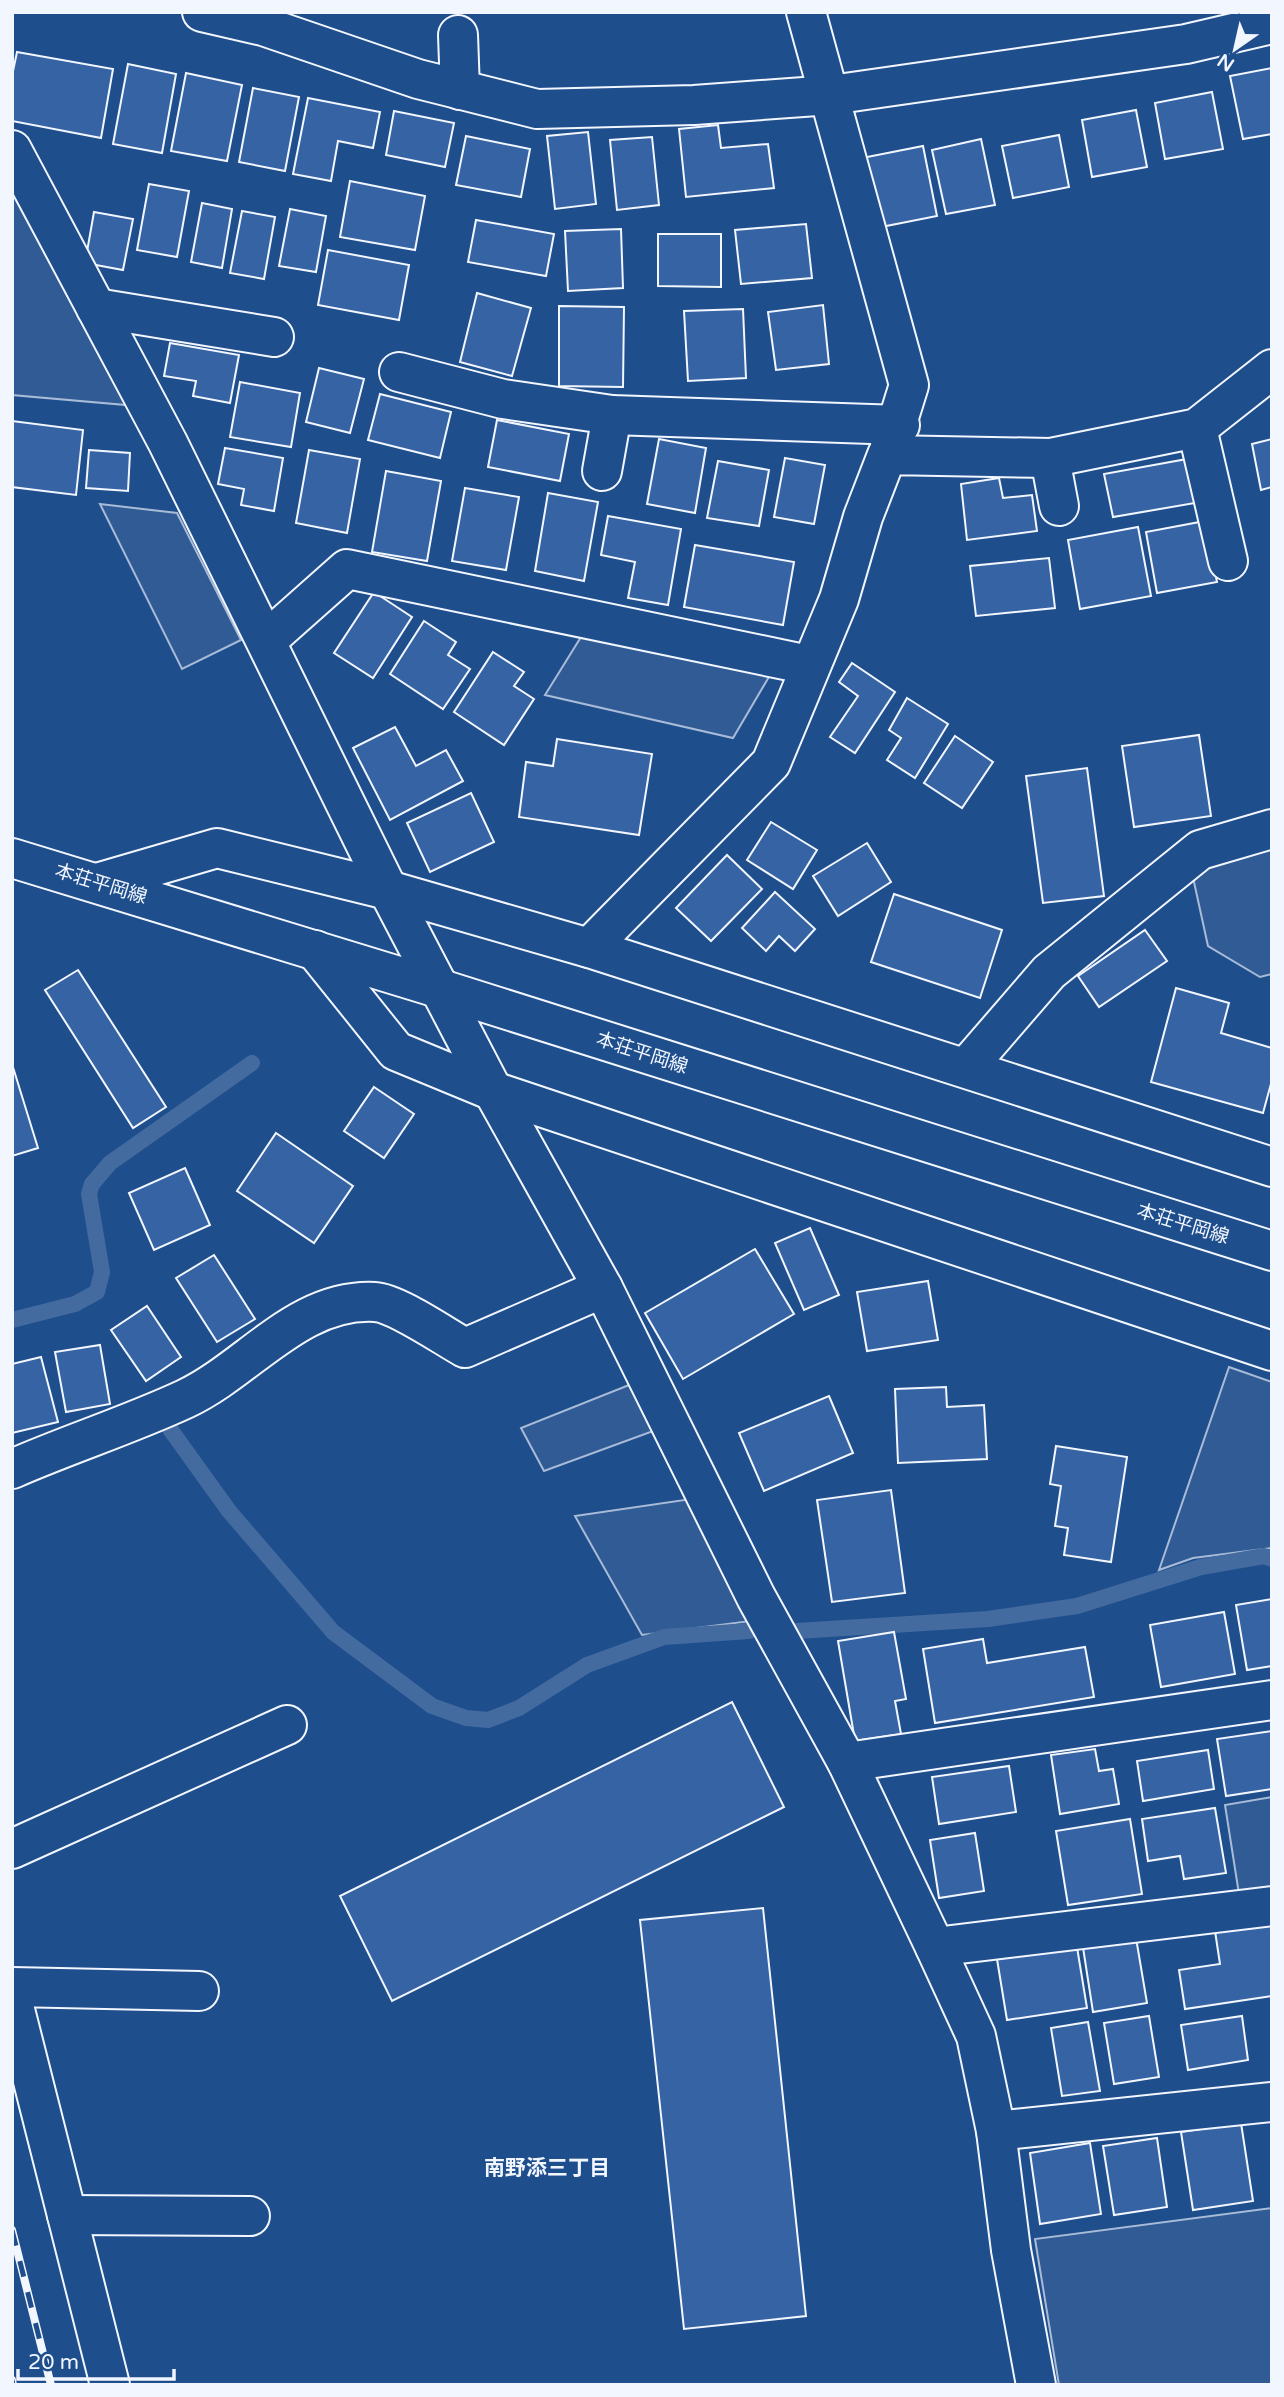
<svg xmlns="http://www.w3.org/2000/svg" width="1284" height="2397" viewBox="0 0 1284 2397" font-family="'Varela Round','Noto Sans JP',sans-serif">
<style>
.built{fill:#305b95;stroke:#a8bbd7;stroke-width:2}
.lines{fill:none;stroke-linecap:round;stroke-linejoin:round}
.stream{stroke:#446ba0;stroke-width:16}
.building{fill:#3563a3;stroke:#f2f6ff;stroke-width:2}
.minor-casing{stroke:#f2f6ff;stroke-width:42}
.major-casing{stroke:#f2f6ff;stroke-width:42}
.minor{stroke:#1f4e8c;stroke-width:38}
.major{stroke:#1f4e8c;stroke-width:38}
.rail-casing{stroke:#f2f6ff;stroke-width:8}
.rail{stroke:#1f4e8c;stroke-width:5;stroke-dasharray:16;stroke-linecap:butt}
.labels{text-anchor:middle;dominant-baseline:central;stroke-width:5;stroke-linejoin:round;paint-order:stroke}
.street-label{font-size:19px;fill:#f2f6ff;stroke:#1f4e8c}
.neighbourhood-label{font-size:21px;font-weight:bold;fill:#f2f6ff;stroke:#1f4e8c}
</style>
<rect width="100%" height="100%" fill="#1f4e8c"/>
<g class="built">
<path d="M12 192 90 332 126 405 12 395Z"/>
<path d="M100 504 177 513 241 640 182 669Z"/>
<path d="M586 629 773 670 733 738 545 695Z"/>
<path d="M1272 845V974L1260 977 1208 946 1192 873Z"/>
<path d="M1229 1367 1272 1382V1548L1193 1558 1159 1570Z"/>
<path d="M629 1385 656 1430 544 1471 521 1428Z"/>
<path d="M691 1499 751 1621 642 1635 575 1516Z"/>
<path d="M1272 1797V1889L1239 1894 1225 1805Z"/>
<path d="M1272 2208V2385H1059L1035 2239Z"/>
</g>
<g class="lines">
<g class="stream">
<path d="M12 1320 75 1304 97 1292 102 1272 89 1194 92 1184 110 1163 252 1063"/>
<path d="M170 1429 229 1511 333 1632 432 1706 466 1718 488 1720 519 1708 587 1665 664 1637 749 1631"/>
<path d="M797 1631 988 1619 1077 1606 1201 1567 1264 1556 1272 1559"/>
</g>
</g>
<g class="building">
<path d="M17 52 113 69 101 138 12 121V76Z"/>
<path d="M128 64 176 74 162 153 113 144Z"/>
<path d="M1272 68V134L1243 139 1230 76Z"/>
<path d="M186 73 242 85 227 161 171 151Z"/>
<path d="M253 88 299 97 285 171 239 162Z"/>
<path d="M1212 92 1223 149 1165 159 1155 103Z"/>
<path d="M308 98 380 112 373 148 338 141 331 181 293 174Z"/>
<path d="M1136 110 1147 167 1092 177 1082 120Z"/>
<path d="M394 111 454 123 445 167 386 155Z"/>
<path d="M718 125 721 148 768 144 774 188 686 197 679 129Z"/>
<path d="M588 132 596 204 555 209 547 136Z"/>
<path d="M1059 135 1069 187 1013 198 1002 146Z"/>
<path d="M466 136 530 149 521 197 456 185Z"/>
<path d="M652 137 659 205 617 210 610 140Z"/>
<path d="M981 139 995 205 946 214 932 150Z"/>
<path d="M923 146 937 216 876 228 862 158Z"/>
<path d="M350 181 425 196 415 250 340 237Z"/>
<path d="M149 184 189 191 177 257 137 250Z"/>
<path d="M202 203 232 209 222 268 191 262Z"/>
<path d="M290 209 326 216 316 272 279 266Z"/>
<path d="M242 211 275 217 264 279 230 273Z"/>
<path d="M94 212 133 219 123 270 85 263Z"/>
<path d="M476 220 554 234 546 276 468 262Z"/>
<path d="M806 224 812 278 741 284 735 230Z"/>
<path d="M621 229 623 288 568 291 565 231Z"/>
<path d="M658 234H721V287L658 286Z"/>
<path d="M328 250 409 265 399 320 318 305Z"/>
<path d="M477 293 531 308 512 376 460 362Z"/>
<path d="M823 305 829 364 776 370 768 312Z"/>
<path d="M559 306 624 307 623 387 559 386Z"/>
<path d="M743 309 746 378 688 381 684 311Z"/>
<path d="M170 343 239 355 230 403 193 396 196 381 164 376Z"/>
<path d="M319 368 364 379 350 433 306 422Z"/>
<path d="M240 382 300 393 291 447 230 437Z"/>
<path d="M380 394 451 412 440 458 368 440Z"/>
<path d="M497 420 569 434 560 481 488 467Z"/>
<path d="M12 421 83 430 76 495 12 487Z"/>
<path d="M659 439 706 448 695 513 647 504Z"/>
<path d="M1272 439V487L1261 490 1252 444Z"/>
<path d="M225 448 283 458 274 511 241 505 244 489 218 484Z"/>
<path d="M89 450 130 453 128 491 86 488Z"/>
<path d="M309 450 360 459 347 533 296 523Z"/>
<path d="M785 458 825 465 814 524 774 517Z"/>
<path d="M1187 459 1195 503 1113 517 1104 474Z"/>
<path d="M718 461 769 470 759 526 707 518Z"/>
<path d="M386 471 441 481 427 561 372 552Z"/>
<path d="M999 478 1003 498 1032 495 1037 531 967 540 961 484Z"/>
<path d="M465 488 519 497 506 570 452 561Z"/>
<path d="M548 493 598 502 584 581 535 571Z"/>
<path d="M608 516 681 529 668 605 628 598 635 562 601 555Z"/>
<path d="M1205 521 1217 582 1157 593 1146 532Z"/>
<path d="M1138 527 1151 596 1080 609 1068 540Z"/>
<path d="M695 545 794 562 783 625 684 607Z"/>
<path d="M1049 558 1055 608 976 616 970 566Z"/>
<path d="M374 592 412 617 373 678 334 653Z"/>
<path d="M424 621 456 642 448 655 470 669 443 709 390 674Z"/>
<path d="M493 652 524 672 514 686 534 699 504 745 454 712Z"/>
<path d="M852 663 895 692 855 753 830 737 858 696 839 682Z"/>
<path d="M907 698 948 724 915 778 887 760 901 738 889 730Z"/>
<path d="M395 727 416 766 446 750 463 781 390 820 353 748Z"/>
<path d="M1199 735 1211 816 1134 827 1122 746Z"/>
<path d="M955 736 993 762 962 808 924 783Z"/>
<path d="M557 739 652 754 639 835 519 817 526 762 553 766Z"/>
<path d="M1087 768 1104 896 1043 903 1026 776Z"/>
<path d="M471 793 494 842 430 872 407 823Z"/>
<path d="M771 822 817 850 793 889 747 860Z"/>
<path d="M867 843 891 882 838 916 813 876Z"/>
<path d="M727 855 762 889 711 941 676 908Z"/>
<path d="M775 892 815 929 795 951 779 936 766 951 742 928Z"/>
<path d="M894 894 1002 930 980 998 871 962Z"/>
<path d="M1145 930 1167 961 1099 1007 1078 976Z"/>
<path d="M78 970 166 1107 133 1128 45 990Z"/>
<path d="M1176 988 1229 1003 1221 1033 1272 1048V1080L1263 1113 1151 1082Z"/>
<path d="M12 1064 38 1148 12 1156Z"/>
<path d="M374 1087 414 1114 384 1158 344 1131Z"/>
<path d="M276 1133 353 1186 314 1243 237 1191Z"/>
<path d="M185 1168 210 1225 154 1250 129 1193Z"/>
<path d="M810 1228 839 1295 804 1310 775 1243Z"/>
<path d="M755 1249 794 1314 683 1379 645 1313Z"/>
<path d="M214 1255 255 1319 217 1342 176 1278Z"/>
<path d="M928 1281 938 1340 867 1351 857 1292Z"/>
<path d="M147 1306 181 1357 146 1381 111 1330Z"/>
<path d="M100 1345 110 1404 66 1412 55 1352Z"/>
<path d="M41 1357 58 1422 12 1433V1364Z"/>
<path d="M946 1387 947 1407 984 1405 987 1459 898 1463 895 1389Z"/>
<path d="M829 1396 853 1453 764 1491 739 1433Z"/>
<path d="M1056 1446 1127 1457 1111 1562 1064 1555 1068 1528 1055 1526 1061 1486 1050 1484Z"/>
<path d="M891 1490 905 1593 832 1602 817 1500Z"/>
<path d="M1272 1599V1666L1247 1670 1236 1605Z"/>
<path d="M1224 1612 1235 1674 1161 1687 1150 1625Z"/>
<path d="M894 1632 906 1699 895 1701 901 1734 855 1741 838 1641Z"/>
<path d="M983 1639 987 1663 1085 1647 1094 1697 935 1723 923 1649Z"/>
<path d="M732 1702 784 1807 392 2001 340 1896Z"/>
<path d="M1272 1731V1789L1226 1796 1217 1739Z"/>
<path d="M1095 1749 1099 1771 1113 1769 1119 1804 1060 1814 1051 1755Z"/>
<path d="M1208 1750 1214 1789 1143 1801 1137 1761Z"/>
<path d="M1009 1766 1016 1812 939 1824 932 1777Z"/>
<path d="M1215 1808 1226 1873 1184 1879 1180 1856 1148 1861 1142 1819Z"/>
<path d="M1130 1819 1142 1894 1068 1905 1056 1831Z"/>
<path d="M975 1833 984 1891 939 1898 930 1840Z"/>
<path d="M763 1908 806 2316 684 2329 640 1920Z"/>
<path d="M1272 1922V1996L1185 2009 1179 1970 1220 1964 1215 1931Z"/>
<path d="M1135 1932 1147 2003 1093 2012 1082 1941Z"/>
<path d="M1076 1941 1087 2008 1007 2020 996 1953Z"/>
<path d="M1149 2016 1159 2077 1114 2084 1104 2023Z"/>
<path d="M1242 2016 1248 2060 1188 2070 1181 2025Z"/>
<path d="M1088 2022 1100 2091 1062 2096 1051 2028Z"/>
<path d="M1241 2123 1253 2201 1193 2210 1181 2132Z"/>
<path d="M1157 2138 1167 2207 1114 2215 1103 2146Z"/>
<path d="M1090 2143 1101 2214 1040 2224 1030 2153Z"/>
</g>
<g class="lines">
<g class="minor-casing">
<g id="minor">
<path d="M202 12 263 26 418 79 537 109 694 105 831 95 1186 44 1272 24"/>
<path d="M806 12 909 385 890 446"/>
<path d="M458 35 460 90"/>
<path d="M12 150 168 443 388 890 493 1091 603 1288 756 1597 847 1762 935 1947 976 2036 996 2131 1011 2250 1036 2385"/>
<path d="M96 308 274 337"/>
<path d="M399 372 503 399 612 415 900 425"/>
<path d="M1197 428 1228 561"/>
<path d="M1050 458 1059 506"/>
<path d="M602 471 612 415"/>
<path d="M267 640 347 569 809 665"/>
<path d="M97 883 217 848 388 890 589 948 1272 1167"/>
<path d="M589 948 771 763 839 599 863 517 887 455 1050 458 1197 428 1272 369"/>
<path d="M315 950 396 1051 493 1091 1272 1351"/>
<path d="M966 1068 1049 972 1200 850 1272 829"/>
<path d="M12 1469C69 1444 129 1425 185 1399 249 1369 298 1298 375 1302 396 1303 445 1337 465 1348L603 1288"/>
<path d="M847 1762 1272 1700"/>
<path d="M12 1849 287 1725"/>
<path d="M935 1947 1272 1906"/>
<path d="M12 1987 199 1991"/>
<path d="M12 1998 110 2385"/>
<path d="M996 2131 1272 2102"/>
<path d="M67 2215 250 2216"/>
</g>
</g>
<g class="major-casing">
<path id="major" d="M12 858 441 989 1272 1251"/>
</g>
<use href="#minor" class="minor"/>
<use href="#major" class="major"/>
<g class="rail-casing">
<g id="rail">
<path d="M12 2230 51 2385"/>
<path d="M12 2380 13 2385"/>
</g>
</g>
<use href="#rail" class="rail"/>
</g>
<g class="labels">
<g class="street-label">
<text transform="translate(101 884) rotate(17)">本荘平岡線</text>
<text transform="translate(642 1053) rotate(18)">本荘平岡線</text>
<text transform="translate(1183 1224) rotate(17)">本荘平岡線</text>
</g>
<g class="neighbourhood-label">
<text x="547" y="2168">南野添三丁目</text>
</g>
</g>
<rect width="1284" height="2397" fill="none" stroke="#f2f6ff" stroke-width="28"/>
<g transform="translate(1235 49) rotate(214)" stroke="#1f4e8c" stroke-width="5" paint-order="stroke">
<path d="M0-5L12 26L0 18L-12 26Z" fill="#f2f6ff"/>
<text y="-10" font-size="19" font-weight="bold" text-anchor="middle" fill="#f2f6ff">N</text>
</g>
<path d="M18 2369v10h156v-10" fill="none" stroke="#f2f6ff" stroke-width="3.5"/>
<text x="28" y="2369" font-size="21" fill="#f2f6ff" stroke="#1f4e8c" stroke-width="5" paint-order="stroke">20 m</text>
</svg>
